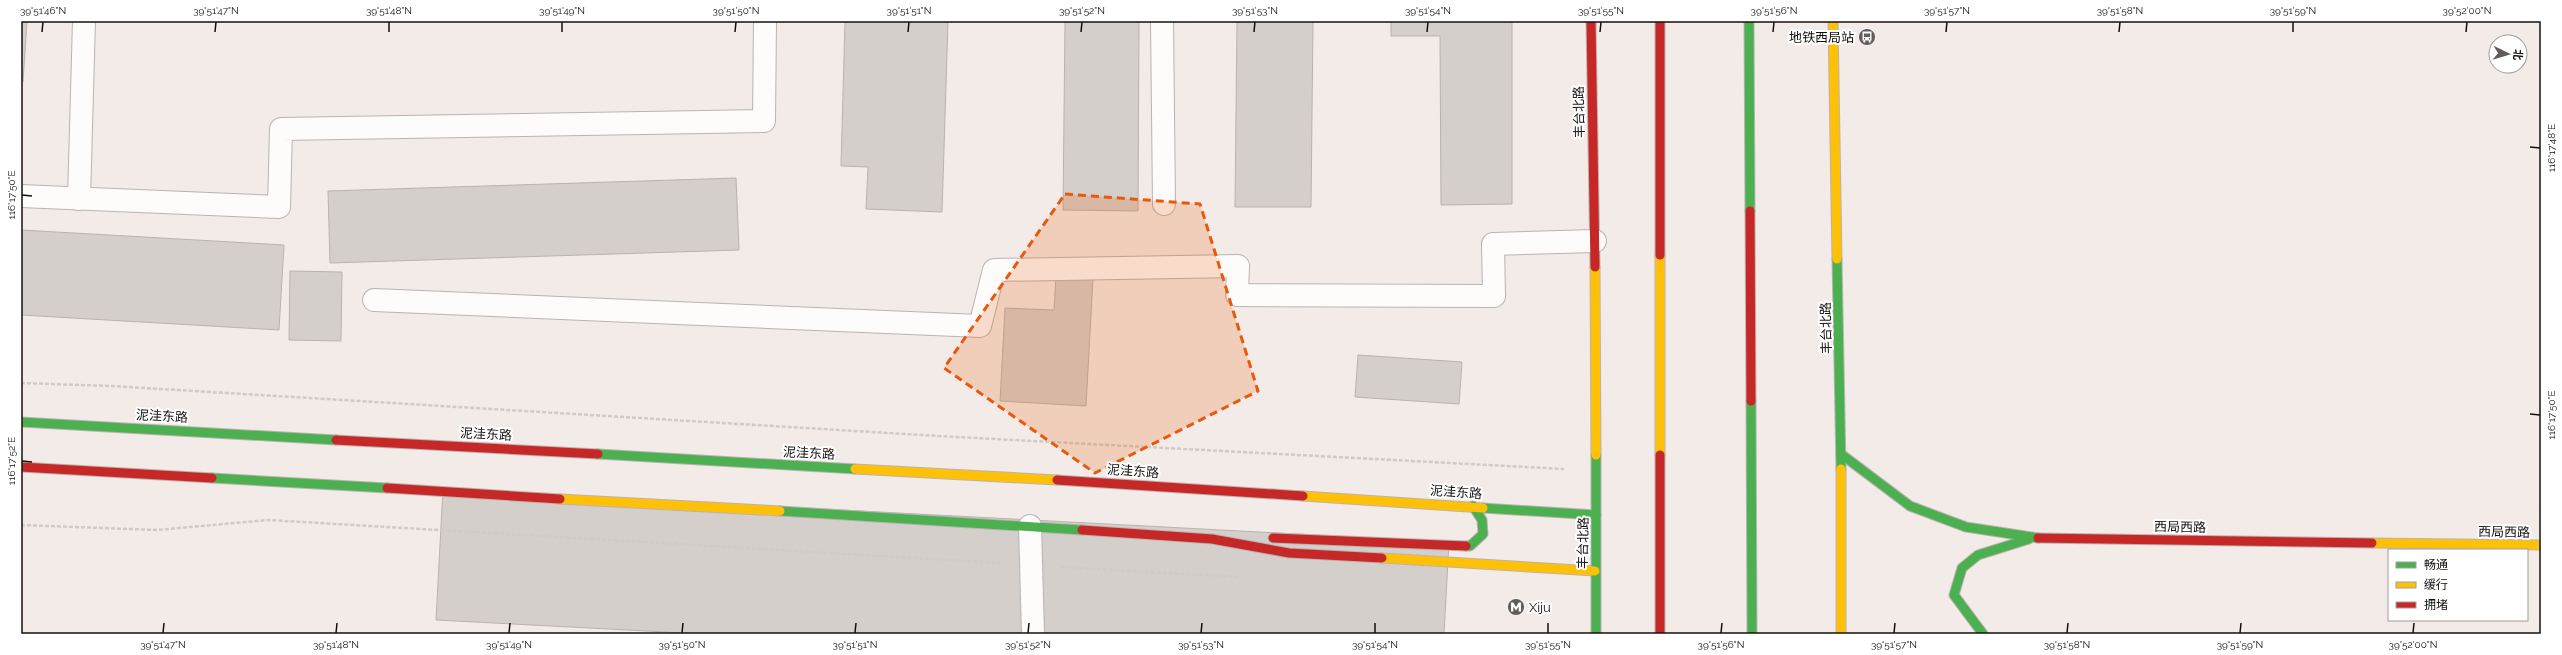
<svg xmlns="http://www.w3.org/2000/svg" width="2562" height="655" viewBox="0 0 2562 655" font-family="Raleway,'Noto Sans SC',sans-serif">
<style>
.building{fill:#d5cfcc;stroke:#b9b2af}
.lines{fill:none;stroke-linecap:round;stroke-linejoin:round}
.street-casing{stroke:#bab3b1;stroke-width:24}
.fast-casing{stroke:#bab3b1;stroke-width:11}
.slow-casing{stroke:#bab3b1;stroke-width:11}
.jam-casing{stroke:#bab3b1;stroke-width:11}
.path{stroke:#cecbc9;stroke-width:2.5;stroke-dasharray:4 2;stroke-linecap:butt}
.street{stroke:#fdfcfb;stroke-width:22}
.fast{stroke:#4caf50;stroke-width:9}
.slow{stroke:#ffc107;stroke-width:9}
.jam{stroke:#c62828;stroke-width:9}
.marked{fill:#e8590c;fill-opacity:0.2;stroke:#e8590c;stroke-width:3;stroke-dasharray:8 5;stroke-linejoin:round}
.ticks{fill:none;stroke:#14100d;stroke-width:1.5}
.labels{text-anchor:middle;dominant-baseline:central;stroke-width:4;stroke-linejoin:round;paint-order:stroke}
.poi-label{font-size:13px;fill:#14100d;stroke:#fff;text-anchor:end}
.street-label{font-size:13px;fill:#14100d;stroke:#fff}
.neatline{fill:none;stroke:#14100d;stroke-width:1.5}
.ticks-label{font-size:10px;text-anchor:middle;fill:#14100d}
</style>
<rect width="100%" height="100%" fill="#f3ebe7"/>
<g class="building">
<path d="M21 21H27L23 82H21Z"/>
<path d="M845 21H948L942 212 866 209 868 167 841 166Z"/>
<path d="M1065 21H1139L1138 211 1063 210Z"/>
<path d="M1237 21H1313L1311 207H1235Z"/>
<path d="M1391 21H1512V204L1441 205 1440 36H1391Z"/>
<path d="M736 178 739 250 330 263 328 191Z"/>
<path d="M21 230 284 245 279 330 21 315Z"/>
<path d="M290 271 342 272 341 341 289 340Z"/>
<path d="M1056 277 1093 279 1086 406 1000 401 1005 308 1054 310Z"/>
<path d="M1358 355 1462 362 1459 404 1355 397Z"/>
<path d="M443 489 1449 542 1444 634H704L436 620Z"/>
</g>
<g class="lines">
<g class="street-casing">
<g id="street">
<path d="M1162 21 1164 204"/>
<path d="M21 196 279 207 281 129 764 121 765 21"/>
<path d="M79 199 84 21"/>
<path d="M374 300 980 326 994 270 1238 266 1237 295 1494 296 1493 244 1595 241"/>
<path d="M1030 526 1033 634"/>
</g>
</g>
<g class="fast-casing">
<g id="fast">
<path d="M1749 21 1750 211"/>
<path d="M1837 259 1841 469"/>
<path d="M1751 401 1752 634"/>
<path d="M21 422 336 440"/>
<path d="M598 454 855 469"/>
<path d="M1841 454 1910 506 1966 527 2038 538"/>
<path d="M1596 455V634"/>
<path d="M212 478 387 488"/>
<path d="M1483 508 1596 515"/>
<path d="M780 511 1082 530"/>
<path d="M1466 546H1470L1483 534 1482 520 1473 506"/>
<path d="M1983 634 1954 595 1962 568 1978 555 2029 539"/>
</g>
</g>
<g class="slow-casing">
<g id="slow">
<path d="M1833 21 1837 259"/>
<path d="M1660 255V455"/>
<path d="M1595 267 1596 455"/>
<path d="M855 469 1057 480"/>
<path d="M1841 469V634"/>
<path d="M1303 496 1483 508"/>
<path d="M560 499 780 511"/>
<path d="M2372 543 2541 545"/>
<path d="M1382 558 1595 571"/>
</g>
</g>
<g class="jam-casing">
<g id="jam">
<path d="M1591 21 1595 267"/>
<path d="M1660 21V255"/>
<path d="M1750 211 1751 401"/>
<path d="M336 440 598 454"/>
<path d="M1660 455V634"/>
<path d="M21 467 212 478"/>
<path d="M1057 480 1303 496"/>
<path d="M387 488 560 499"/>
<path d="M1082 530 1212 539 1289 553 1382 558"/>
<path d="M1273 538 1466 546"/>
<path d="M2038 538 2372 543"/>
</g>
</g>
<g class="path">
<path d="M21 383 111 386 938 436 1564 469"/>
<path d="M21 525 157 530 268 520 1001 563"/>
<path d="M1061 567 1238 577"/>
</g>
<use href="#street" class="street"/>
<use href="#fast" class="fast"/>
<use href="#slow" class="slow"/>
<use href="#jam" class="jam"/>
</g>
<path class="marked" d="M1065 194 1200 204 1258 391 1095 473 944 368Z"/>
<path class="ticks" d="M42 32 43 22M215 32 216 22M389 32V22M562 32V22M735 32 736 22M908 32 909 22M1081 32 1082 22M1254 32 1255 22M1427 32 1428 22M1600 32 1601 22M1773 32 1774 22M1946 32 1947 22M2119 32 2120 22M2293 32V22M2466 32 2467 22M2530 147 2540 148M22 195 32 196M2530 414 2540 415M22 461 32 462M163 633 164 623M336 633 337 623M509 633 510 623M682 633 683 623M855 633 856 623M1028 633 1029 623M1201 633 1202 623M1375 633V623M1548 633V623M1721 633 1722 623M1894 633 1895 623M2067 633 2068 623M2240 633 2241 623M2413 633 2414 623"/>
<defs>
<g id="bus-disc" transform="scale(0.9)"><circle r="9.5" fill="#625d59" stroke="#fff"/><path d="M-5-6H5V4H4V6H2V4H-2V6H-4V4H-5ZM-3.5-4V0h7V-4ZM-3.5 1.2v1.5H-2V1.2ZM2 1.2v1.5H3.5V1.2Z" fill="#fff"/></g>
<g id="metro-disc" transform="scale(0.9)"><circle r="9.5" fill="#625d59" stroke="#fff"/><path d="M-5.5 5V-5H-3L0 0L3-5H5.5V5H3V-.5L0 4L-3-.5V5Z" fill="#fff"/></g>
</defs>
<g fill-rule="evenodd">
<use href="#bus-disc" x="1867" y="37"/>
<use href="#metro-disc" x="1516" y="607"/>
</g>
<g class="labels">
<g class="poi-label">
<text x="1854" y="37">地铁西局站</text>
<text x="1529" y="607" text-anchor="start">Xiju</text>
</g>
<g class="street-label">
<text transform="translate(1579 112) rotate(-91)">丰台北路</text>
<text transform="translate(1826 328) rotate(-91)">丰台北路</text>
<text transform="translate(162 416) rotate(3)">泥洼东路</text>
<text transform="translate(486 434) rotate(3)">泥洼东路</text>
<text transform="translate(809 453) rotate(3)">泥洼东路</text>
<text transform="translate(1133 471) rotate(4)">泥洼东路</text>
<text transform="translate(1456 492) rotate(4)">泥洼东路</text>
<text transform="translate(2180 527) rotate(1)">西局西路</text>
<text transform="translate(2504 532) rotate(1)">西局西路</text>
<text transform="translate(1583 543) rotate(-89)">丰台北路</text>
</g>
</g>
<rect width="2562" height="655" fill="none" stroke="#ffffff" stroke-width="44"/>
<rect x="2388" y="549" width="140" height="72" fill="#ffffff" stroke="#a19f9e"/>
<rect x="2396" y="562" width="20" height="6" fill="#4caf50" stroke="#a19f9e"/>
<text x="2424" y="569" font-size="12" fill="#14100d">畅通</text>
<rect x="2396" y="582" width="20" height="6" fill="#ffc107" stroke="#a19f9e"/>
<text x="2424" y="589" font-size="12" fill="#14100d">缓行</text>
<rect x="2396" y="602" width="20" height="6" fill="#c62828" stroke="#a19f9e"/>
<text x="2424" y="609" font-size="12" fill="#14100d">拥堵</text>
<g transform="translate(2508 54) rotate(95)"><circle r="19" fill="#ffffff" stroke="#a19f9e"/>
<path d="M0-3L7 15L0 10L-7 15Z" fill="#625d59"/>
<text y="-6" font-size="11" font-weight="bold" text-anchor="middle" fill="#14100d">北</text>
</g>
<rect x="22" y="22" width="2518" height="611" class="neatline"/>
<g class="ticks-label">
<text x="43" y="14">39°51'46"N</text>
<text x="216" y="14">39°51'47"N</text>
<text x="389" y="14">39°51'48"N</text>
<text x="562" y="14">39°51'49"N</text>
<text x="736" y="14">39°51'50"N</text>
<text x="909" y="14">39°51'51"N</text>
<text x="1082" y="14">39°51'52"N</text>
<text x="1255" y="14">39°51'53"N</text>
<text x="1428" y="14">39°51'54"N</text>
<text x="1601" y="14">39°51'55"N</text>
<text x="1774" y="14">39°51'56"N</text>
<text x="1947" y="14">39°51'57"N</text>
<text x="2120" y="14">39°51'58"N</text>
<text x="2293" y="14">39°51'59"N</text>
<text x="2467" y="14">39°52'00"N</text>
<text transform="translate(2551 148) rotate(-90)" y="4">116°17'48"E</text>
<text transform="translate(11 195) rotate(-90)" y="4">116°17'50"E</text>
<text transform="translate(2551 415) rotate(-90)" y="4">116°17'50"E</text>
<text transform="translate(11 461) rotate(-90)" y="4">116°17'52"E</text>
<text x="163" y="648">39°51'47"N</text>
<text x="336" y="648">39°51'48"N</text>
<text x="509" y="648">39°51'49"N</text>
<text x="682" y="648">39°51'50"N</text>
<text x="855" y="648">39°51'51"N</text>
<text x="1028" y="648">39°51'52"N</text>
<text x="1201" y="648">39°51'53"N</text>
<text x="1375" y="648">39°51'54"N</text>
<text x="1548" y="648">39°51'55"N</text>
<text x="1721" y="648">39°51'56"N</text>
<text x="1894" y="648">39°51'57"N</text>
<text x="2067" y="648">39°51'58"N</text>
<text x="2240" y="648">39°51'59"N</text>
<text x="2413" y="648">39°52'00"N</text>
</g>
</svg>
